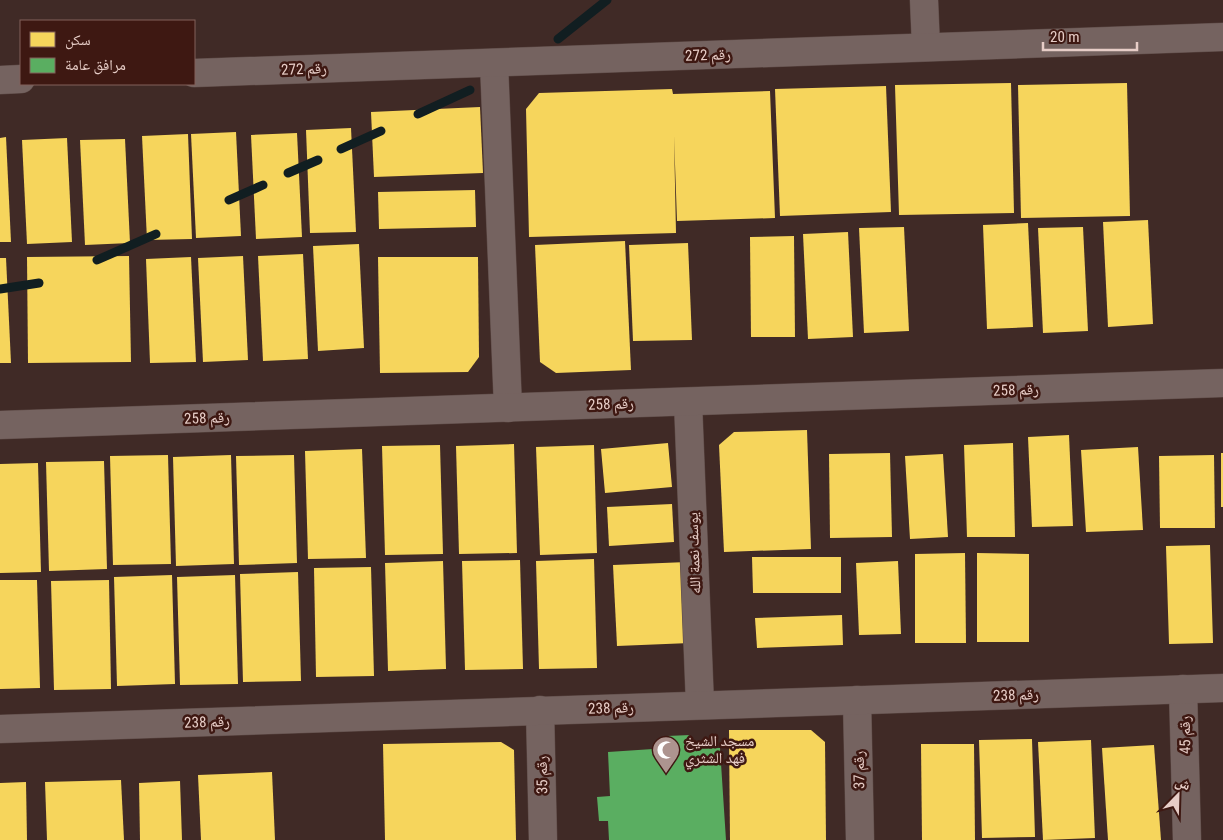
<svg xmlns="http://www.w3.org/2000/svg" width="1223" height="840" viewBox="0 0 1223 840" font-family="'Roboto Condensed','Noto Naskh Arabic',sans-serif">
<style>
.homes{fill:#f6d55c}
.public{fill:#5aae61}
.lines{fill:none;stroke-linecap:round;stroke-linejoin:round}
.stream{stroke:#111e21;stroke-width:9}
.street-casing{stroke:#5b4844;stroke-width:29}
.street{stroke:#756360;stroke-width:28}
.labels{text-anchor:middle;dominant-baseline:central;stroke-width:5;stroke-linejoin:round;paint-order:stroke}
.street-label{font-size:15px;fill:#e7cdc7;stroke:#3e1812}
.poi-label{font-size:15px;fill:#e7cdc7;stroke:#3e1812;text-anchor:start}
</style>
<rect width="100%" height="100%" fill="#402a26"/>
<g class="homes">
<path d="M1011 83 1014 213 899 215 895 85Z"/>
<path d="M1127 83 1130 216 1021 218 1018 85Z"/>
<path d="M886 86 891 212 780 216 775 89Z"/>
<path d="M672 89 673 94 770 91 775 218 677 221 674 136 676 233 529 237 526 109 539 93Z"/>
<path d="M480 107 483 173 374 177 371 112Z"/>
<path d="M351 128 356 232 310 233 306 130Z"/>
<path d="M236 132 241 236 196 238 191 134Z"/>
<path d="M297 133 302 237 256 239 251 135Z"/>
<path d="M188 134 192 239 147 240 142 136Z"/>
<path d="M6 137 11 242H0V138Z"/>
<path d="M67 138 72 242 27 244 22 140Z"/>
<path d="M125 139 130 243 85 245 80 140Z"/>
<path d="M475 190 476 227 379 229 378 192Z"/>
<path d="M1148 220 1153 324 1108 327 1103 222Z"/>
<path d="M1028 223 1033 327 987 329 983 225Z"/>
<path d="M904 227 909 331 864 333 859 228Z"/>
<path d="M1083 227 1088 331 1043 333 1038 228Z"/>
<path d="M848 232 853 337 808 339 803 234Z"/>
<path d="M794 236 795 337H751L750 237Z"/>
<path d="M625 241 631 370 556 373 540 362 535 245Z"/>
<path d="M688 243 692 340 633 341 629 245Z"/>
<path d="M359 244 364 348 318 351 313 246Z"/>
<path d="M303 254 308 359 263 361 258 256Z"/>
<path d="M129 256 131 362 28 363 27 257Z"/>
<path d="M243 256 248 360 203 362 198 258Z"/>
<path d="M191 257 196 362 150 363 146 259Z"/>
<path d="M378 257H478L479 357 468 372 380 373Z"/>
<path d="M0 258H6L11 363H0Z"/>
<path d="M807 430 811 549 724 552 719 445 734 432Z"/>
<path d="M1069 435 1073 526 1032 527 1028 437Z"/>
<path d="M668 443 672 487 605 493 601 449Z"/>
<path d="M1013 443 1015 537H967L964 445Z"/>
<path d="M514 444 517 553 459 554 456 446Z"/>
<path d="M440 445 443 554 385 555 382 446Z"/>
<path d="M594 445 597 553 540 555 536 447Z"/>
<path d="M1138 447 1143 530 1086 532 1081 450Z"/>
<path d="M362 449 366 558 308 559 305 451Z"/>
<path d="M890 453 892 537 830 538 829 454Z"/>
<rect x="1221" y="453" width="2" height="54"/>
<path d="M943 454 948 537 910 539 905 456Z"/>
<path d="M168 455 171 564 113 565 110 456Z"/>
<path d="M231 455 234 564 176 566 173 457Z"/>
<path d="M294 455 297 563 239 565 236 456Z"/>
<path d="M1214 455 1215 528H1160L1159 456Z"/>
<path d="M104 461 107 569 49 571 46 462Z"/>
<path d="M38 463 41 572 0 573V464Z"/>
<path d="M672 504 674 542 609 546 607 507Z"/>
<path d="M1210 545 1213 643 1169 644 1166 546Z"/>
<path d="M965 553 966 643H915V554Z"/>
<path d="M977 553 1029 554V642H977Z"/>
<path d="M752 557H841V593H753Z"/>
<path d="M594 559 597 668 539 669 536 561Z"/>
<path d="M520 560 523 669 465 670 462 561Z"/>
<path d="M443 561 446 669 388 671 385 563Z"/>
<path d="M898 561 901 634 859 635 856 563Z"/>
<path d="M687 562 690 643 617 646 613 565Z"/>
<path d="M371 567 374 676 316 677 314 568Z"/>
<path d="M298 572 301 681 243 682 240 574Z"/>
<path d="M172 575 175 684 117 686 114 577Z"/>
<path d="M235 575 238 684 180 685 177 577Z"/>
<path d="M0 580H37L40 688 0 689Z"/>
<path d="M109 580 111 689 54 690 51 581Z"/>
<path d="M842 615 843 645 757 648 755 618Z"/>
<path d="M729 730H811L825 742 826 840H730Z"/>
<path d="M1032 739 1035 837 982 838 979 740Z"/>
<path d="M1091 740 1095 838 1043 840 1038 742Z"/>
<path d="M501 742 514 750 516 840H385L383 744Z"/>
<path d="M921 744H974L975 840H922Z"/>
<path d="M1154 745 1161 840H1108L1102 748Z"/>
<path d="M272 772 275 840H201L198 775Z"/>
<path d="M121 780 124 840H47L45 782Z"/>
<path d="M180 781 182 840H140L139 783Z"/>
<path d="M26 782 27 840H0V783Z"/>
</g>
<path class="public" d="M690 735 691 749 720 748 726 840H609L608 821H599L597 797 610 796 608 752 668 748 667 736Z"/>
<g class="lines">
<g class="stream">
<path d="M558 39 607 0"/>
<path d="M418 114 470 90"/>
<path d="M341 149 381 131"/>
<path d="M288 173 318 160"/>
<path d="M229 200 263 185"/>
<path d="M97 260 156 234"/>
<path d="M0 289 39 283"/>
</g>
<g class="street-casing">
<g id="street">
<path d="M924 0 926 47"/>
<path d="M494 63 508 408"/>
<path d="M194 73 1223 37"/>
<path d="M0 80 21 79"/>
<path d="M688 402 700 705"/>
<path d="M0 425 1223 383"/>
<path d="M1183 689 1187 840"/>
<path d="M857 700 860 840"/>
<path d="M540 710 543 840"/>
<path d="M0 729 1223 688"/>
</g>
</g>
<use href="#street" class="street"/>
</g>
<defs>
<g id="mosque-pin" transform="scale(1.4375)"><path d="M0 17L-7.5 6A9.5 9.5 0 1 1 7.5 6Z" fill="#ad948f" stroke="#3e1812"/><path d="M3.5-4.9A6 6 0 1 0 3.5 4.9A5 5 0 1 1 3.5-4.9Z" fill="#fff"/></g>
</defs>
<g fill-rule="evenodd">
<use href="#mosque-pin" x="666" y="750"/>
</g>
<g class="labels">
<g class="street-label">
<text transform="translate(708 55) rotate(-2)">رقم 272</text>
<text transform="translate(304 69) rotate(-2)">رقم 272</text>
<text transform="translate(1016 390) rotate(-2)">رقم 258</text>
<text transform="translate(611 404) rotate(-2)">رقم 258</text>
<text transform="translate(207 418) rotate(-2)">رقم 258</text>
<text transform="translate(694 553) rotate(-92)">يوسف نعمة الله</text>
<text transform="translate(1016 695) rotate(-2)">رقم 238</text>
<text transform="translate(611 708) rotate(-2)">رقم 238</text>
<text transform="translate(207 722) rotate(-2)">رقم 238</text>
<text transform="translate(1185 735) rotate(-91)">رقم 45</text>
<text transform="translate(859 770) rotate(-91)">رقم 37</text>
<text transform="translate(542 775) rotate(-91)">رقم 35</text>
</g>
<g class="poi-label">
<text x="685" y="741">مسجد الشيخ<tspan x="685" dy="17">فهد الشثري</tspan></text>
</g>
</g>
<rect x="20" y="20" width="175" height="65" fill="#3e1812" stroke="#82605a"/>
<rect x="30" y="32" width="25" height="15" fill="#f6d55c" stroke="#82605a"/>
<text x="65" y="45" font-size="15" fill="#e7cdc7">سكن</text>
<rect x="30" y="58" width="25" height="15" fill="#5aae61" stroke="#82605a"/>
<text x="65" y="70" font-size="15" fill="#e7cdc7">مرافق عامة</text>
<g transform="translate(1178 795) rotate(23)" stroke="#3e1812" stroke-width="4" paint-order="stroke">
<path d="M0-4L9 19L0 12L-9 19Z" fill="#e7cdc7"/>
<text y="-8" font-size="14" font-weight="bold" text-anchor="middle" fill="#e7cdc7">ش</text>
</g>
<path d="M1043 42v8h94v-8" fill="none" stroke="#e7cdc7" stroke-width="2.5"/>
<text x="1050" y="42" font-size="15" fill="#e7cdc7" stroke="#3e1812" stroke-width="4" paint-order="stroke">20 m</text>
</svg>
